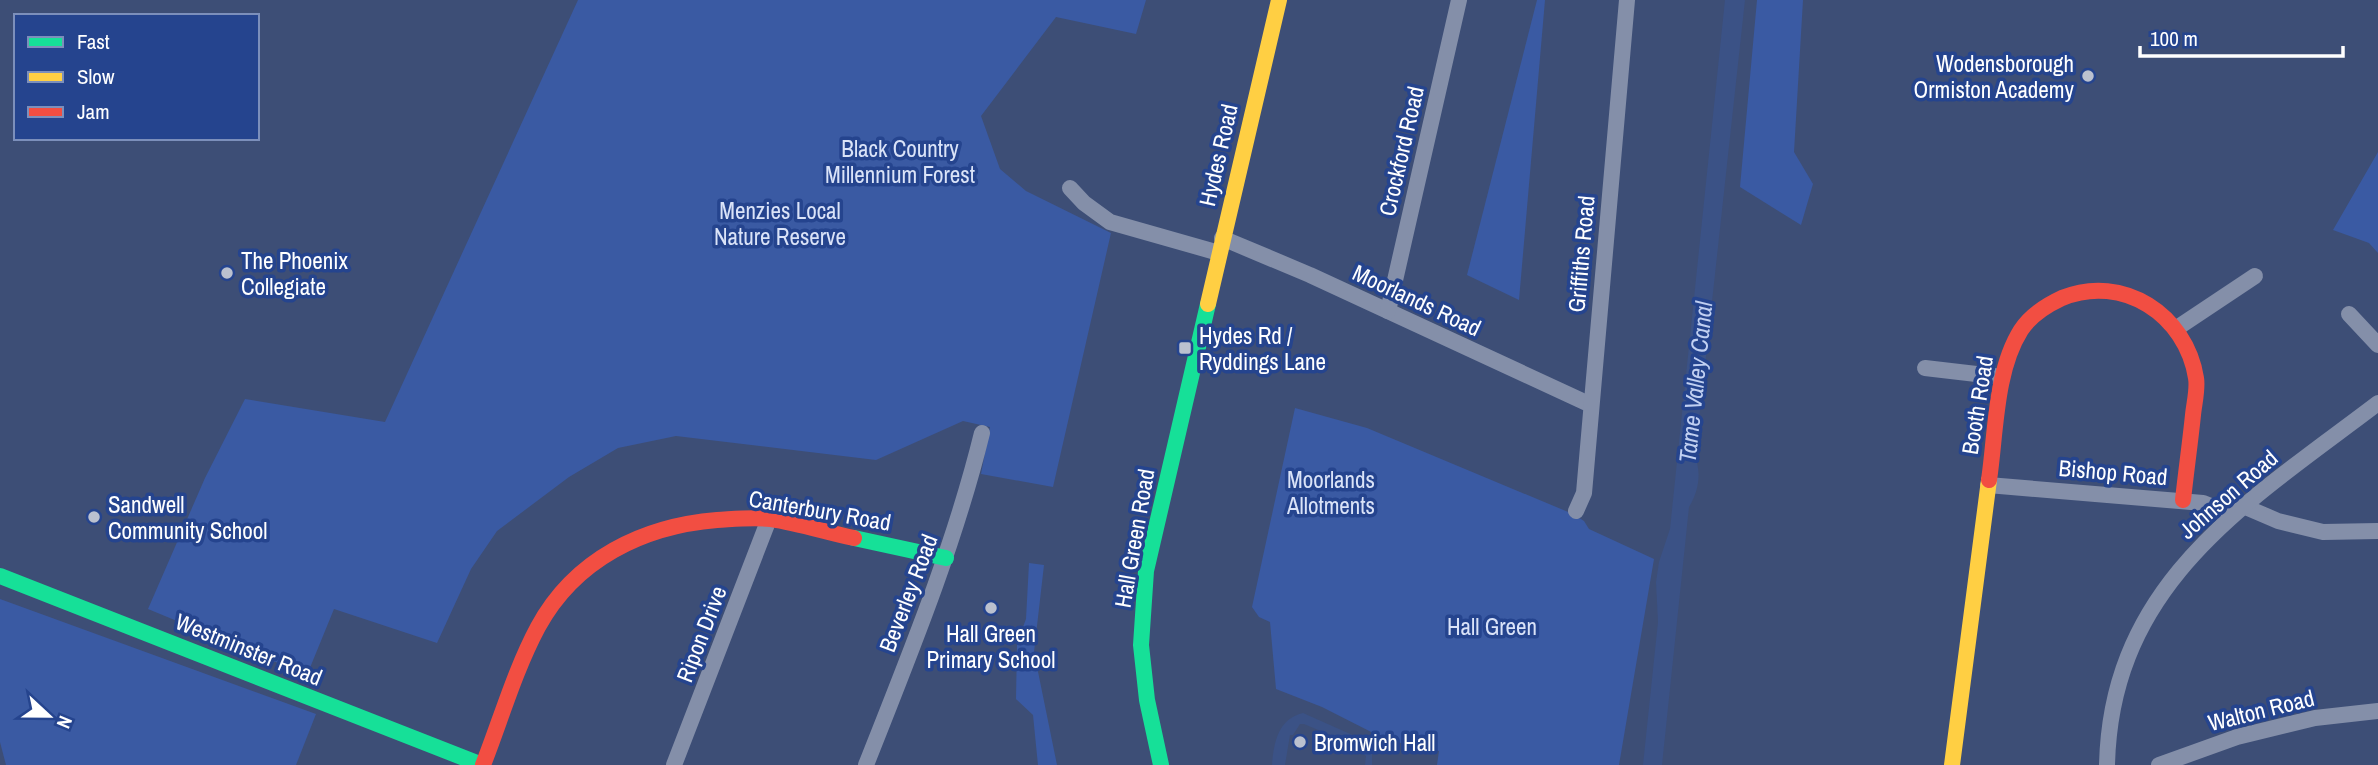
<svg xmlns="http://www.w3.org/2000/svg" width="2378" height="765" viewBox="0 0 2378 765" font-family="'Archivo Narrow',sans-serif">
<style>
.green{fill:#3a5aa3}
.water{fill:#3b5286}
.lines{fill:none;stroke-linecap:round;stroke-linejoin:round}
.street{stroke:#848fa9;stroke-width:16}
.fast{stroke:#16e098;stroke-width:16}
.slow{stroke:#ffcf43;stroke-width:16}
.jam{stroke:#f24e42;stroke-width:16}
.poi-dot{fill:#bbc1cf;stroke:#25448e;stroke-width:2.5}
.labels{text-anchor:middle;dominant-baseline:central;stroke-width:7;stroke-linejoin:round;paint-order:stroke}
.poi-label{font-size:23px;fill:#fff;stroke:#25448e;text-anchor:start}
.park-label{font-size:23px;fill:#dae3f8;stroke:#25448e}
.street-label{font-size:23px;fill:#fff;stroke:#25448e}
.water-label{font-size:24px;font-style:italic;fill:#c1d0f2;stroke:#25448e}
</style>
<rect width="100%" height="100%" fill="#3d4e76"/>
<g class="green">
<path d="M578 0H1146L1136 34 1056 17 981 116 1000 169 1026 191 1111 233 1053 487 981 474 990 427 963 421 876 460 676 436 618 448 569 477 497 531 471 569 437 643 334 609 307 675 148 609 205 478 245 399 385 422Z"/>
<path d="M1537 0H1545L1519 300 1467 275Z"/>
<path d="M1757 0H1803L1794 152 1813 184 1801 225 1740 187Z"/>
<path d="M2378 152V253L2369 243 2333 230Z"/>
<path d="M1295 408 1367 428 1573 514 1584 521 1589 529 1654 559 1619 765H1437L1439 751 1387 740 1322 707 1276 689 1270 622 1259 617 1252 607Z"/>
<path d="M1029 563 1044 565 1034 652 1057 765H1038L1033 715 1016 699 1017 643 1026 619Z"/>
<path d="M0 599 316 714 296 765H6L0 742Z"/>
</g>
<g class="water">
<path d="M1725 0H1745L1695 457C1702 474 1698 492 1689 507L1662 765H1643L1658 622 1656 582 1659 562 1670 529Z"/>
<path d="M1303 713 1366 741 1372 749V765H1365L1366 756 1349 743 1304 724H1300L1293 735H1290L1285 765H1272C1274 742 1278 719 1303 713Z"/>
</g>
<g class="lines">
<g class="street">
<path d="M1070 188 1084 203 1110 222 1219 253"/>
<path d="M1222 238 1310 275 1591 405"/>
<path d="M1388 311 1459 0"/>
<path d="M2349 314 2378 345"/>
<path d="M2177 328 2255 276"/>
<path d="M1925 368 2002 377"/>
<path d="M1988 485 2203 503 2218 509 2229 518"/>
<path d="M2243 506 2278 521 2323 532 2378 531"/>
<path d="M1576 511 1584 493 1627 0"/>
<path d="M674 765 769 519"/>
<path d="M866 765C909 656 954 547 982 433"/>
<path d="M2107 765C2111 582 2248 502 2378 403"/>
<path d="M2159 765 2237 737 2315 718 2378 711"/>
</g>
<g class="fast">
<path d="M854 538 946 558"/>
<path d="M0 576 482 765"/>
<path d="M1161 765 1147 700 1141 645 1146 571 1208 304"/>
</g>
<g class="slow">
<path d="M1208 304 1279 0"/>
<path d="M1952 765 1989 480"/>
</g>
<g class="jam">
<path d="M1989 480C1996 433 1995 371 2021 330 2030 316 2047 305 2062 298 2123 273 2186 315 2196 378 2198 389 2194 404 2193 415 2190 444 2186 472 2183 500"/>
<path d="M483 765C501 719 515 670 538 627 575 559 643 526 717 520 735 519 753 517 771 519 798 523 826 532 854 538"/>
</g>
</g>
<g class="poi-dot">
<circle cx="2088" cy="76" r="7"/>
<circle cx="227" cy="273" r="7"/>
<rect x="1178" y="341" width="14" height="14" rx="3.5"/>
<circle cx="94" cy="517" r="7"/>
<circle cx="991" cy="608" r="7"/>
<circle cx="1300" cy="742" r="7"/>
</g>
<g class="labels">
<g class="poi-label">
<text x="2074" y="63" text-anchor="end">Wodensborough<tspan x="2074" dy="26">Ormiston Academy</tspan></text>
<text x="241" y="260">The Phoenix<tspan x="241" dy="26">Collegiate</tspan></text>
<text x="1199" y="335">Hydes Rd /<tspan x="1199" dy="26">Ryddings Lane</tspan></text>
<text x="108" y="504">Sandwell<tspan x="108" dy="26">Community School</tspan></text>
<text x="991" y="633" text-anchor="middle">Hall Green<tspan x="991" dy="26">Primary School</tspan></text>
<text x="1314" y="742">Bromwich Hall</text>
</g>
<g class="park-label">
<text x="900" y="148">Black Country<tspan x="900" dy="26">Millennium Forest</tspan></text>
<text x="780" y="210">Menzies Local<tspan x="780" dy="26">Nature Reserve</tspan></text>
<text x="1331" y="479">Moorlands<tspan x="1331" dy="26">Allotments</tspan></text>
<text x="1492" y="626">Hall Green</text>
</g>
<g class="street-label">
<text transform="translate(1401 151) rotate(-77)">Crockford Road</text>
<text transform="translate(1218 155) rotate(-77)">Hydes Road</text>
<text transform="translate(1581 254) rotate(-85)">Griffiths Road</text>
<text transform="translate(1417 300) rotate(25)">Moorlands Road</text>
<text transform="translate(1977 405) rotate(-81)">Booth Road</text>
<text transform="translate(2113 472) rotate(5)">Bishop Road</text>
<text transform="translate(2228 494) rotate(-41)">Johnson Road</text>
<text transform="translate(820 510) rotate(10)">Canterbury Road</text>
<text transform="translate(1134 538) rotate(-80)">Hall Green Road</text>
<text transform="translate(908 593) rotate(-69)">Beverley Road</text>
<text transform="translate(701 634) rotate(-69)">Ripon Drive</text>
<text transform="translate(249 649) rotate(22)">Westminster Road</text>
<text transform="translate(2261 710) rotate(-14)">Walton Road</text>
</g>
<g class="water-label">
<text transform="translate(1695 382) rotate(-84)">Tame Valley Canal</text>
</g>
</g>
<rect x="14" y="14" width="245" height="126" fill="#25448e" stroke="#7c8fbb" stroke-width="2"/>
<rect x="28" y="37" width="35" height="10" fill="#16e098" stroke="#7c8fbb" stroke-width="2"/>
<text x="77" y="49" font-size="21" fill="#ffffff">Fast</text>
<rect x="28" y="72" width="35" height="10" fill="#ffcf43" stroke="#7c8fbb" stroke-width="2"/>
<text x="77" y="84" font-size="21" fill="#ffffff">Slow</text>
<rect x="28" y="107" width="35" height="10" fill="#f24e42" stroke="#7c8fbb" stroke-width="2"/>
<text x="77" y="119" font-size="21" fill="#ffffff">Jam</text>
<g transform="translate(49 716) rotate(112)" stroke="#25448e" stroke-width="5" paint-order="stroke">
<path d="M0-5L12 26L0 18L-12 26Z" fill="#ffffff"/>
<text y="-10" font-size="19" font-weight="bold" text-anchor="middle" fill="#ffffff">N</text>
</g>
<path d="M2140 46v10h203v-10" fill="none" stroke="#ffffff" stroke-width="3.5"/>
<text x="2150" y="46" font-size="21" fill="#ffffff" stroke="#25448e" stroke-width="5" paint-order="stroke">100 m</text>
</svg>
